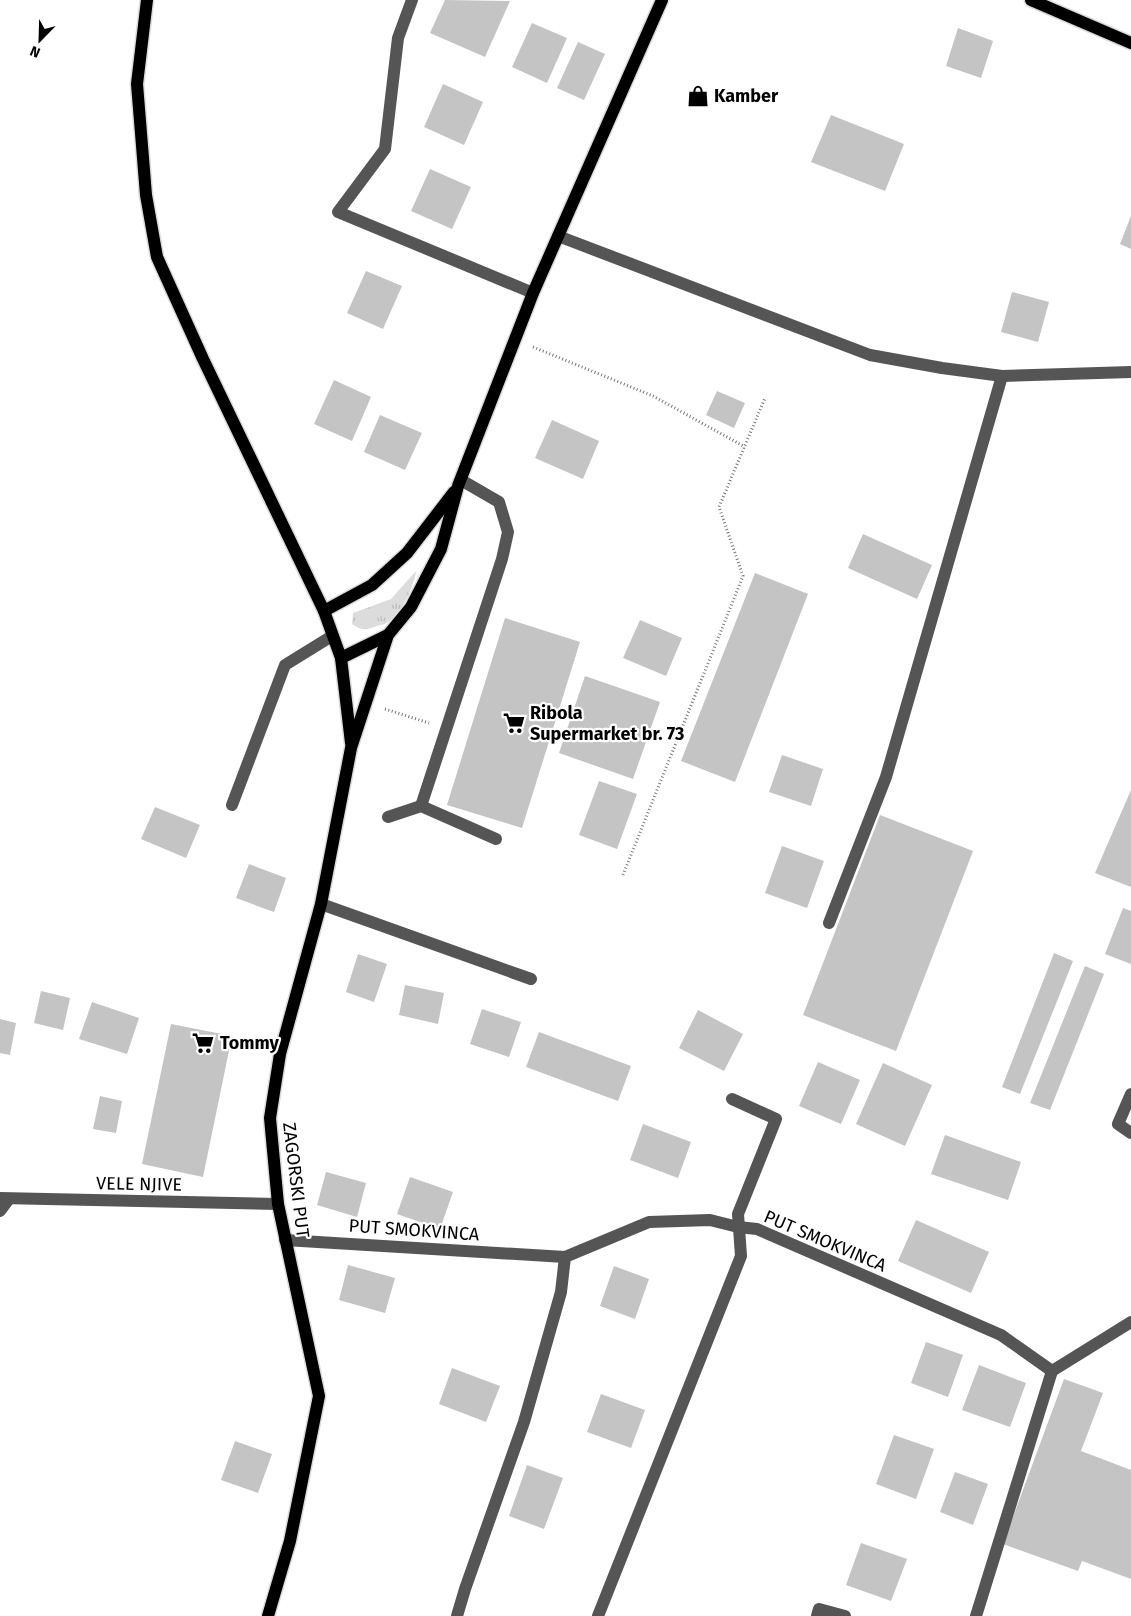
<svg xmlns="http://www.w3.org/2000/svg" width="1131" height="1616" viewBox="0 0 1131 1616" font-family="'Fira Sans',sans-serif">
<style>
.grass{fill:url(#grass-tufts)}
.building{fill:#c4c4c4}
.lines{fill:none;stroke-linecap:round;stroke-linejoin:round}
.major-casing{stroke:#dbdbdb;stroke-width:15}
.path{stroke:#777;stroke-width:3;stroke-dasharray:1 2.5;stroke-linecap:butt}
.minor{stroke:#555;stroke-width:12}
.major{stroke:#000;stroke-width:12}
.labels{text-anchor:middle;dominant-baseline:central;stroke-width:4.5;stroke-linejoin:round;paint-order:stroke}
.poi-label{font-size:18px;font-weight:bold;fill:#000;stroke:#fff;text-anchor:start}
.street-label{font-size:18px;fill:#000;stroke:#fff}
</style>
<defs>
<pattern id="grass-tufts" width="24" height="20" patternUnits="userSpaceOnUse" patternTransform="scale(1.25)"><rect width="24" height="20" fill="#dcdcdc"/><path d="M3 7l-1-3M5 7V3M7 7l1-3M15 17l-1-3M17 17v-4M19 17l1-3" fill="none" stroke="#bbb"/></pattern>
</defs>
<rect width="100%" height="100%" fill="#fff"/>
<path class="grass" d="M416 571C414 587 402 612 388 622 386 624 381 625 377 626 367 630 361 631 352 624L353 613 391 599Z"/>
<g class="building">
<path d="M445 0 510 1 485 57 430 33Z"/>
<path d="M532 23 567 38 547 83 512 67Z"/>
<path d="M958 28 993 41 981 78 946 66Z"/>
<path d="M578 42 605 54 584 100 557 88Z"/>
<path d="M443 84 483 102 464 145 424 127Z"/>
<path d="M831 115 904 144 885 191 811 162Z"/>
<path d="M430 169 471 187 452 229 411 211Z"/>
<path d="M1131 216V249L1120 244Z"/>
<path d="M366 271 402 286 383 329 347 313Z"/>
<path d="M1012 292 1049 302 1038 342 1001 332Z"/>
<path d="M334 380 371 397 352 441 314 424Z"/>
<path d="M717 391 745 403 734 428 706 415Z"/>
<path d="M380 415 422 433 405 470 364 452Z"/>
<path d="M552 420 599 441 583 479 535 458Z"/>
<path d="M863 534 932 565 917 599 848 568Z"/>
<path d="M755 573 808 594 735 782 681 761Z"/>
<path d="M505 618 580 642 522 828 447 805Z"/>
<path d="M640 620 682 638 666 676 623 658Z"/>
<path d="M585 676 660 702 633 779 559 753Z"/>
<path d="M782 755 823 769 811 806 769 792Z"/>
<path d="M599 781 637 794 617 849 579 835Z"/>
<path d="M1131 790V887L1095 873Z"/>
<path d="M155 807 200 825 186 858 141 839Z"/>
<path d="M880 815 973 851 896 1051 803 1015Z"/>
<path d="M782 846 824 861 807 908 765 893Z"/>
<path d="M249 864 286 878 274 912 236 898Z"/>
<path d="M1123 908 1131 911V964L1105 954Z"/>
<path d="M1054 953 1073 961 1020 1094 1002 1087Z"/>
<path d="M358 954 387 964 374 1002 346 992Z"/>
<path d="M1085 966 1104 974 1050 1110 1030 1103Z"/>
<path d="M405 985 444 993 438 1024 399 1015Z"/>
<path d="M41 991 70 998 63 1030 34 1023Z"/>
<path d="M92 1002 139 1018 127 1054 79 1039Z"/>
<path d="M482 1009 521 1022 509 1057 470 1044Z"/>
<path d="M698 1010 743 1034 724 1071 679 1048Z"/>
<path d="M0 1019 16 1023 10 1055 0 1053Z"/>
<path d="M171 1024 232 1036 203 1177 142 1164Z"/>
<path d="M539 1032 631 1066 618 1101 526 1067Z"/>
<path d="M818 1062 860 1080 841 1124 799 1106Z"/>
<path d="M883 1063 932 1085 905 1146 856 1124Z"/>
<path d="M100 1096 122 1101 116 1133 93 1129Z"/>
<path d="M643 1124 691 1142 678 1178 630 1160Z"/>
<path d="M945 1135 1021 1162 1008 1200 931 1174Z"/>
<path d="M326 1172 366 1183 357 1217 317 1205Z"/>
<path d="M410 1177 453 1192 440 1229 397 1214Z"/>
<path d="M916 1220 989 1252 971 1293 898 1261Z"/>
<path d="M348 1265 395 1278 385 1313 339 1300Z"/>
<path d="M614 1266 649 1279 635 1319 600 1306Z"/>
<path d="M926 1342 963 1355 948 1397 911 1383Z"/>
<path d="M979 1365 1026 1383 1010 1427 962 1410Z"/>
<path d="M452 1368 500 1386 486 1422 439 1404Z"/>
<path d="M1064 1379 1103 1393 1081 1451 1131 1470V1579L1082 1561 1078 1571 1003 1544Z"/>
<path d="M601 1394 645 1410 631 1448 587 1432Z"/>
<path d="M894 1435 934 1449 916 1499 876 1484Z"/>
<path d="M235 1441 272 1454 258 1493 221 1480Z"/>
<path d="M527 1465 563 1478 544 1529 509 1516Z"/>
<path d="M955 1472 988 1484 973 1525 940 1512Z"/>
<path d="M861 1543 907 1559 891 1601 846 1585Z"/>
</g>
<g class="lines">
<g class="major-casing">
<g id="major">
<path d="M147 0 137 84 146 195 157 257 203 359 324 611 341 658 351 743"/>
<path d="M1031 0 1131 43"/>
<path d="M324 611 372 585 407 553 454 492"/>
<path d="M341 658 388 635"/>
<path d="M268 1616 290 1541 319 1396 278 1204 270 1118 280 1054 321 904 351 748 388 635 411 607 441 549 458 486 533 293 662 0"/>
</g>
</g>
<g class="path">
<path d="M533 347 653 396 745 447"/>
<path d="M385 709 429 723"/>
<path d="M623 875 743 576 719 507 765 398"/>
</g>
<g class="minor">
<path d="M412 0 398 38 385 149 338 212 533 293"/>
<path d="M558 236 870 355 942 368 1002 376 1131 372"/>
<path d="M232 805 285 665 332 636"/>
<path d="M421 806 502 559 508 532 499 502 461 480"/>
<path d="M388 817 421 806 496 839"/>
<path d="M321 904 531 979"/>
<path d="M829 923 886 777 1002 376"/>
<path d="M1131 1094 1118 1124 1131 1133"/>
<path d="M0 1198 278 1204"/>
<path d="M0 1211 9 1199"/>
<path d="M285 1240 565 1257 649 1222 710 1220 738 1227 757 1229 1001 1335 1052 1371"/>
<path d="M1052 1371 1131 1322"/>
<path d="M457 1616 465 1589 524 1422 561 1292 565 1257"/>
<path d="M598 1616 741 1256 738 1214 776 1119 732 1099"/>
<path d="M817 1616 819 1609 845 1616"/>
<path d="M976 1616 1052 1371"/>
</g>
<use href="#major" class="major"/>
</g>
<defs>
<g id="shop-bare" transform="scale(1.725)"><path d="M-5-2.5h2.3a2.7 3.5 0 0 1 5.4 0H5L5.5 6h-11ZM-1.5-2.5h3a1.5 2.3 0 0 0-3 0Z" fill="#000" stroke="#fff" stroke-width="2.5" paint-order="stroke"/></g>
<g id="supermarket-bare" transform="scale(1.725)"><path d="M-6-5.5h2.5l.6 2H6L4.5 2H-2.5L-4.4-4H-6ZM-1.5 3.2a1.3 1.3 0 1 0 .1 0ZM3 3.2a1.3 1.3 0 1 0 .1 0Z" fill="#000" stroke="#fff" stroke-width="2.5" paint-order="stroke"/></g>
</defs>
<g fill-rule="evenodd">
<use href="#shop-bare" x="698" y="96"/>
<use href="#supermarket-bare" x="514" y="723"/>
<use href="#supermarket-bare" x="203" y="1043"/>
</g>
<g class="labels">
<g class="poi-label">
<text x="714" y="96">Kamber</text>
<text x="530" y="713">Ribola<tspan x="530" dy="21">Supermarket br. 73</tspan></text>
<text x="220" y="1043">Tommy</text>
</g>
<g class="street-label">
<text transform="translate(296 1180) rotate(83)">ZAGORSKI PUT</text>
<text transform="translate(139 1184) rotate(1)">VELE NJIVE</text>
<text transform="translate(414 1230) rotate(4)">PUT SMOKVINCA</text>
<text transform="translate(825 1241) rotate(23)">PUT SMOKVINCA</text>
</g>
</g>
<g transform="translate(40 40) rotate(203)" stroke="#ffffff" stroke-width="4" paint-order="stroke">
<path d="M0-4L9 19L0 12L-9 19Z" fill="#000000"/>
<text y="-8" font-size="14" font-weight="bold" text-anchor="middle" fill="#000000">N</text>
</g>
</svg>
